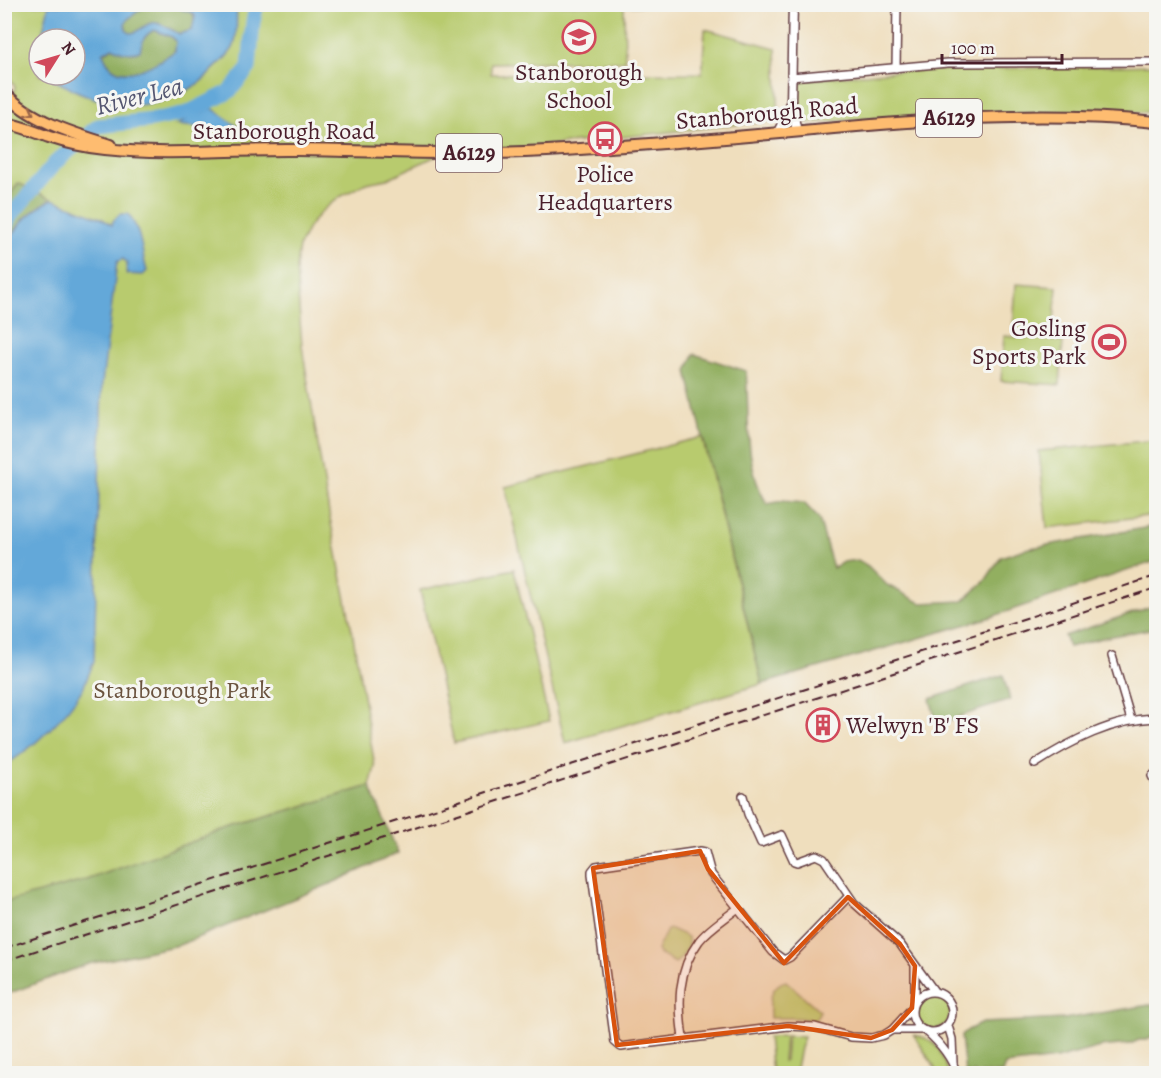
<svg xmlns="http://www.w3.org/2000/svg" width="1161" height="1078" viewBox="0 0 1161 1078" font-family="Alegreya,serif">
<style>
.green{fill:#b8cb6e;stroke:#81754c;stroke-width:1.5;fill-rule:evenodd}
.forest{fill:#92af61;stroke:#6e6746;stroke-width:1.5}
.water{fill:#63a8d9;stroke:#566482;stroke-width:1.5;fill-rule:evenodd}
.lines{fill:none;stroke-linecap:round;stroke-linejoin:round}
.river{stroke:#63a8d9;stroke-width:15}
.minor-casing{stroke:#633c41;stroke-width:10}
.tertiary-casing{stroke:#633c41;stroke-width:11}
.primary-casing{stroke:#633c41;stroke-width:14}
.minor{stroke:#fff;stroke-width:7}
.tertiary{stroke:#fff;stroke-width:8}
.primary{stroke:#febc70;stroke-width:10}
.rail{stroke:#4a1f2b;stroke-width:2;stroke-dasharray:9 4.5;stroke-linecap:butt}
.oneway{stroke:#9b664a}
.marked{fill:#d8530f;fill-opacity:0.2;stroke:#d8530f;stroke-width:4.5;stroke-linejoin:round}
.labels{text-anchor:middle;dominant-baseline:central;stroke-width:6;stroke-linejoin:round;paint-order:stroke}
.shield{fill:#f6f6f2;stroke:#7e6067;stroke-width:1.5}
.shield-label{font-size:22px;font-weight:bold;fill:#4a1f2b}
.poi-label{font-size:24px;fill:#4a1f2b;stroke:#f6f6f2}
.street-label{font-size:24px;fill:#4a1f2b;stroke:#f6f6f2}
.park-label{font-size:24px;fill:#6b533f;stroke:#f6f6f2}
.water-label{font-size:26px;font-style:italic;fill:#545671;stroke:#f6f6f2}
</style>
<rect width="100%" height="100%" fill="#f6f6f2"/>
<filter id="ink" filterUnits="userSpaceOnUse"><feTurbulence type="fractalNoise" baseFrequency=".0167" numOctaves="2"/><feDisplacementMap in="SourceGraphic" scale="12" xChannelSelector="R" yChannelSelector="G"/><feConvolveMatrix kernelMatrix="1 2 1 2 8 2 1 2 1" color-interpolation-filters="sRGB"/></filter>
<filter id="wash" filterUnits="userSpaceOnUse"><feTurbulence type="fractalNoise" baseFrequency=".008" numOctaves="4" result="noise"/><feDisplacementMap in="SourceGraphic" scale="24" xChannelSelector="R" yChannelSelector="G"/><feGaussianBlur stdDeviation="1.35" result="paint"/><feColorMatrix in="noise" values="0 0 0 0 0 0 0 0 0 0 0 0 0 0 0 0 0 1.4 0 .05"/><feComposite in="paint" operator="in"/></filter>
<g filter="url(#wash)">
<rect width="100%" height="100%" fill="#efdebd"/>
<g class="green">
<path d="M5 5H670L624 6 625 61 491 63V74L702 73 705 29 776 48 779 120 513 149 453 148 387 179 366 183 338 198 323 210 309 226 299 246 296 268 302 346 329 513 353 636 375 767 370 786 5 942 4 121 11 106 15 87 5 71ZM39 39H75V75H39Z"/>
<path d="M1156 65V112L931 115 807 123C797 113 795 100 797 86L804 80 895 71Z"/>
<path d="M1016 284 1057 287 1053 332 1013 329Z"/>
<path d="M1004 336 1063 341 1060 385 1001 381Z"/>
<path d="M702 437 762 684 565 743 505 487Z"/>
<path d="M1156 440V515L1047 528 1039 451Z"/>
<path d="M514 569 549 721 454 743 420 590Z"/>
<path d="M671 929 688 937C690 946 683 958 675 963L659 954 657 950 667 930Z"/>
<path d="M786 981 820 1011 815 1020 797 1018H770C769 1004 769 985 786 981Z"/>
<circle cx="933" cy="1012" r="17"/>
<path d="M914 1035C940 1040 940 1052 949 1073H938Z"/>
<path d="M785 1036 783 1061 785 1060 787 1036 804 1037 800 1048 795 1073H772L768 1037Z"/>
</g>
<g class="forest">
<path d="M146 5H168L193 13 195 23 192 30 180 34C172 31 160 21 152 23 144 24 139 33 130 34L126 30 125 24 128 19Z"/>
<path d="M154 30 172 37 176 41 175 51C155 65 116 90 103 54L113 47C122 52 129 55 139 51 142 41 144 35 154 30Z"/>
<path d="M18 183 52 199C25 215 20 222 5 249V203Z"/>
<path d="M694 354 746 371C750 416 743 465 767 504L783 501 804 503 819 519 833 568 843 562 858 560 868 566 887 585 921 603 963 601 985 581 1001 557 1025 549 1156 526V561L988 618 762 684 687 371Z"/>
<path d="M1156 605V628L1102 638 1069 647 1064 636Z"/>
<path d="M1003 675 1010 700 937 724 930 699Z"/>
<path d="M370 786 398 853 330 884 179 945 88 964 5 995V902L84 881 230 828Z"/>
<path d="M1156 1004V1035L1147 1040H1139L1130 1044 1100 1047 1056 1059 1005 1065 1002 1073H965L961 1036 968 1030 982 1023 1064 1019Z"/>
</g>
<g class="water">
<path d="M49 5H146L128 19 125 24 126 30 130 33C139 33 144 24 152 23 160 21 172 31 180 34L192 30 195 16 193 13 168 5H237C236 17 238 34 234 46 231 54 219 64 213 70 204 81 193 88 180 94 133 116 97 103 54 80L52 75H75V39H41ZM154 30 172 37 176 41 175 51C155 65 115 90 103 53L112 47C122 52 129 55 140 51 142 41 144 35 154 30Z"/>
<path d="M212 108 245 132 176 125Z"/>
<path d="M52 199 101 218 112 225 113 221 120 214H128C142 231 141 251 147 271L143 275 126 274 127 263 123 259 117 262 102 384 94 662C90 670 87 680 83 688 67 716 32 749 5 765V249C19 222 25 215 52 199Z"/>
</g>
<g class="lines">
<path class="river" d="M4 227 14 212 55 163 98 126 153 120 187 113 229 92 249 68 253 22 257 4"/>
</g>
</g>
<g filter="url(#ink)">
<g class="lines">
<g class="minor-casing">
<g id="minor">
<path d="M896 68 897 4"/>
<path d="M791 77 948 63 1156 62"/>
<path d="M1112 656 1131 720"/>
<path d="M1035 764C1071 741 1113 719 1156 718"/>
<path d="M1156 773 1152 776 1156 784"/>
<path d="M743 796 748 814 761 843 782 835 794 861 797 862 816 855 824 859 854 903 900 944 934 991"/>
<path d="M848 897 790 957 784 960 773 952 711 874 705 852 700 851 596 866 592 871V875L615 1042 621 1047 628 1046 788 1026 815 1027 851 1037 871 1038 884 1035 892 1030 912 1008"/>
<circle cx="932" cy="1012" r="20"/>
<path d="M915 1001V966"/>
<path d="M948 1026 952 1039 953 1063"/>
<path d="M892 1030H922"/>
<path d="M926 1031C940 1043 951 1056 957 1074"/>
<path d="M683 1038C678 1004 677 971 699 941 709 928 726 918 738 908"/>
</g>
</g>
<g class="tertiary-casing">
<g id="tertiary">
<path d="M793 4 791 102 797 132"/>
<path d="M777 133C785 122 784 112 791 102"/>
</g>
</g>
<g class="primary-casing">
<g id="primary">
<path d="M4 92C30 121 75 134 111 145"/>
<path d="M4 123C20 125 34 132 49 137 67 143 86 147 105 149 169 156 234 149 297 150 381 151 464 156 547 151 633 146 717 139 802 131 921 120 1038 110 1156 122"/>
</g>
</g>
<use href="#minor" class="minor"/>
<use href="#tertiary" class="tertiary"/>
<use href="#primary" class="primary"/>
<g class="rail">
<path d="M4 948 1156 576"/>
<path d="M4 961 1156 588"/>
</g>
</g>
<defs><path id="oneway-chevron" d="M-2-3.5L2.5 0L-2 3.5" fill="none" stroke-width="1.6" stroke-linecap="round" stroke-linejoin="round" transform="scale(1.5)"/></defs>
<use class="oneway" href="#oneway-chevron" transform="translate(30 112) rotate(29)"/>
</g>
<path class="marked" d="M700 851 708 869 784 963 848 897 900 944 915 966 912 1008 892 1030 871 1038 788 1026 617 1045 593 868Z"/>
<defs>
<g id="school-ring" transform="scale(1.725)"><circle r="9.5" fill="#f6f6f2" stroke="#d1495b" stroke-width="1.5"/><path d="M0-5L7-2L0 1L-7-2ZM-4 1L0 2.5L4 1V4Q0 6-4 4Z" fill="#d1495b"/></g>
<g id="bus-ring" transform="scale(1.725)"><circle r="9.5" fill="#f6f6f2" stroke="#d1495b" stroke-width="1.5"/><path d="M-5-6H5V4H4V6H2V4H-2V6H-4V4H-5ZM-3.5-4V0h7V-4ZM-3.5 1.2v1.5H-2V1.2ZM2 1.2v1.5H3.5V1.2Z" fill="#d1495b"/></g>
<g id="stadium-ring" transform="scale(1.725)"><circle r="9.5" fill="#f6f6f2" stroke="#d1495b" stroke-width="1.5"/><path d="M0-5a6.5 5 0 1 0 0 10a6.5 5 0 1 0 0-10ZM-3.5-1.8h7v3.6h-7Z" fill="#d1495b"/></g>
<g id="building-ring" transform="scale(1.725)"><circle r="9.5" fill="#f6f6f2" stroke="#d1495b" stroke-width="1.5"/><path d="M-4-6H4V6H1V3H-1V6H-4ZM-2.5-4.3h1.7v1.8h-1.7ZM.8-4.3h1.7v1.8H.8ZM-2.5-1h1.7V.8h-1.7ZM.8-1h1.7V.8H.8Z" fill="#d1495b"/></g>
</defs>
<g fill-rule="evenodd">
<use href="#school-ring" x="579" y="37"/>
<use href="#bus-ring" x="605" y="139"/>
<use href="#stadium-ring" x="1109" y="342"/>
<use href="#building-ring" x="823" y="725"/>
</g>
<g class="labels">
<g class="shield">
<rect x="916" y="99" width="66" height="38" rx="4.5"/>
<rect x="436" y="134" width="66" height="38" rx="4.5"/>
</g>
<g class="shield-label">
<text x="949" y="118">A6129</text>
<text x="469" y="153">A6129</text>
</g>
<g class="poi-label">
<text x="579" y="72">Stanborough<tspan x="579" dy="28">School</tspan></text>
<text x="605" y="174">Police<tspan x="605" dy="28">Headquarters</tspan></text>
<text x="1086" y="328" text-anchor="end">Gosling<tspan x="1086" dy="28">Sports Park</tspan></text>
<text x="846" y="725" text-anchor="start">Welwyn 'B' FS</text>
</g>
<g class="street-label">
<text transform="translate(767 113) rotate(-5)">Stanborough Road</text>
<text x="284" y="131">Stanborough Road</text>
</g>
<g class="park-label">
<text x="182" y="690">Stanborough Park</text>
</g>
<g class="water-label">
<text transform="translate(139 96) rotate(-14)">River Lea</text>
</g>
</g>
<rect width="1161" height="1078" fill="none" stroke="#f6f6f2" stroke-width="24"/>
<g transform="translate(57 57) rotate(53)"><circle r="28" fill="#f6f6f2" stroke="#b1a0a2" stroke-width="1.5"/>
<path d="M0-4.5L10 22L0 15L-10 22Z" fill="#d1495b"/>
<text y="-9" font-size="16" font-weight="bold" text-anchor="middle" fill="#4a1f2b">N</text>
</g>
<path d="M942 54v9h120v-9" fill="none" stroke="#4a1f2b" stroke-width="3"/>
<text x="951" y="54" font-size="18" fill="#4a1f2b" stroke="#f6f6f2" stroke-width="4.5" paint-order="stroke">100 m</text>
</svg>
